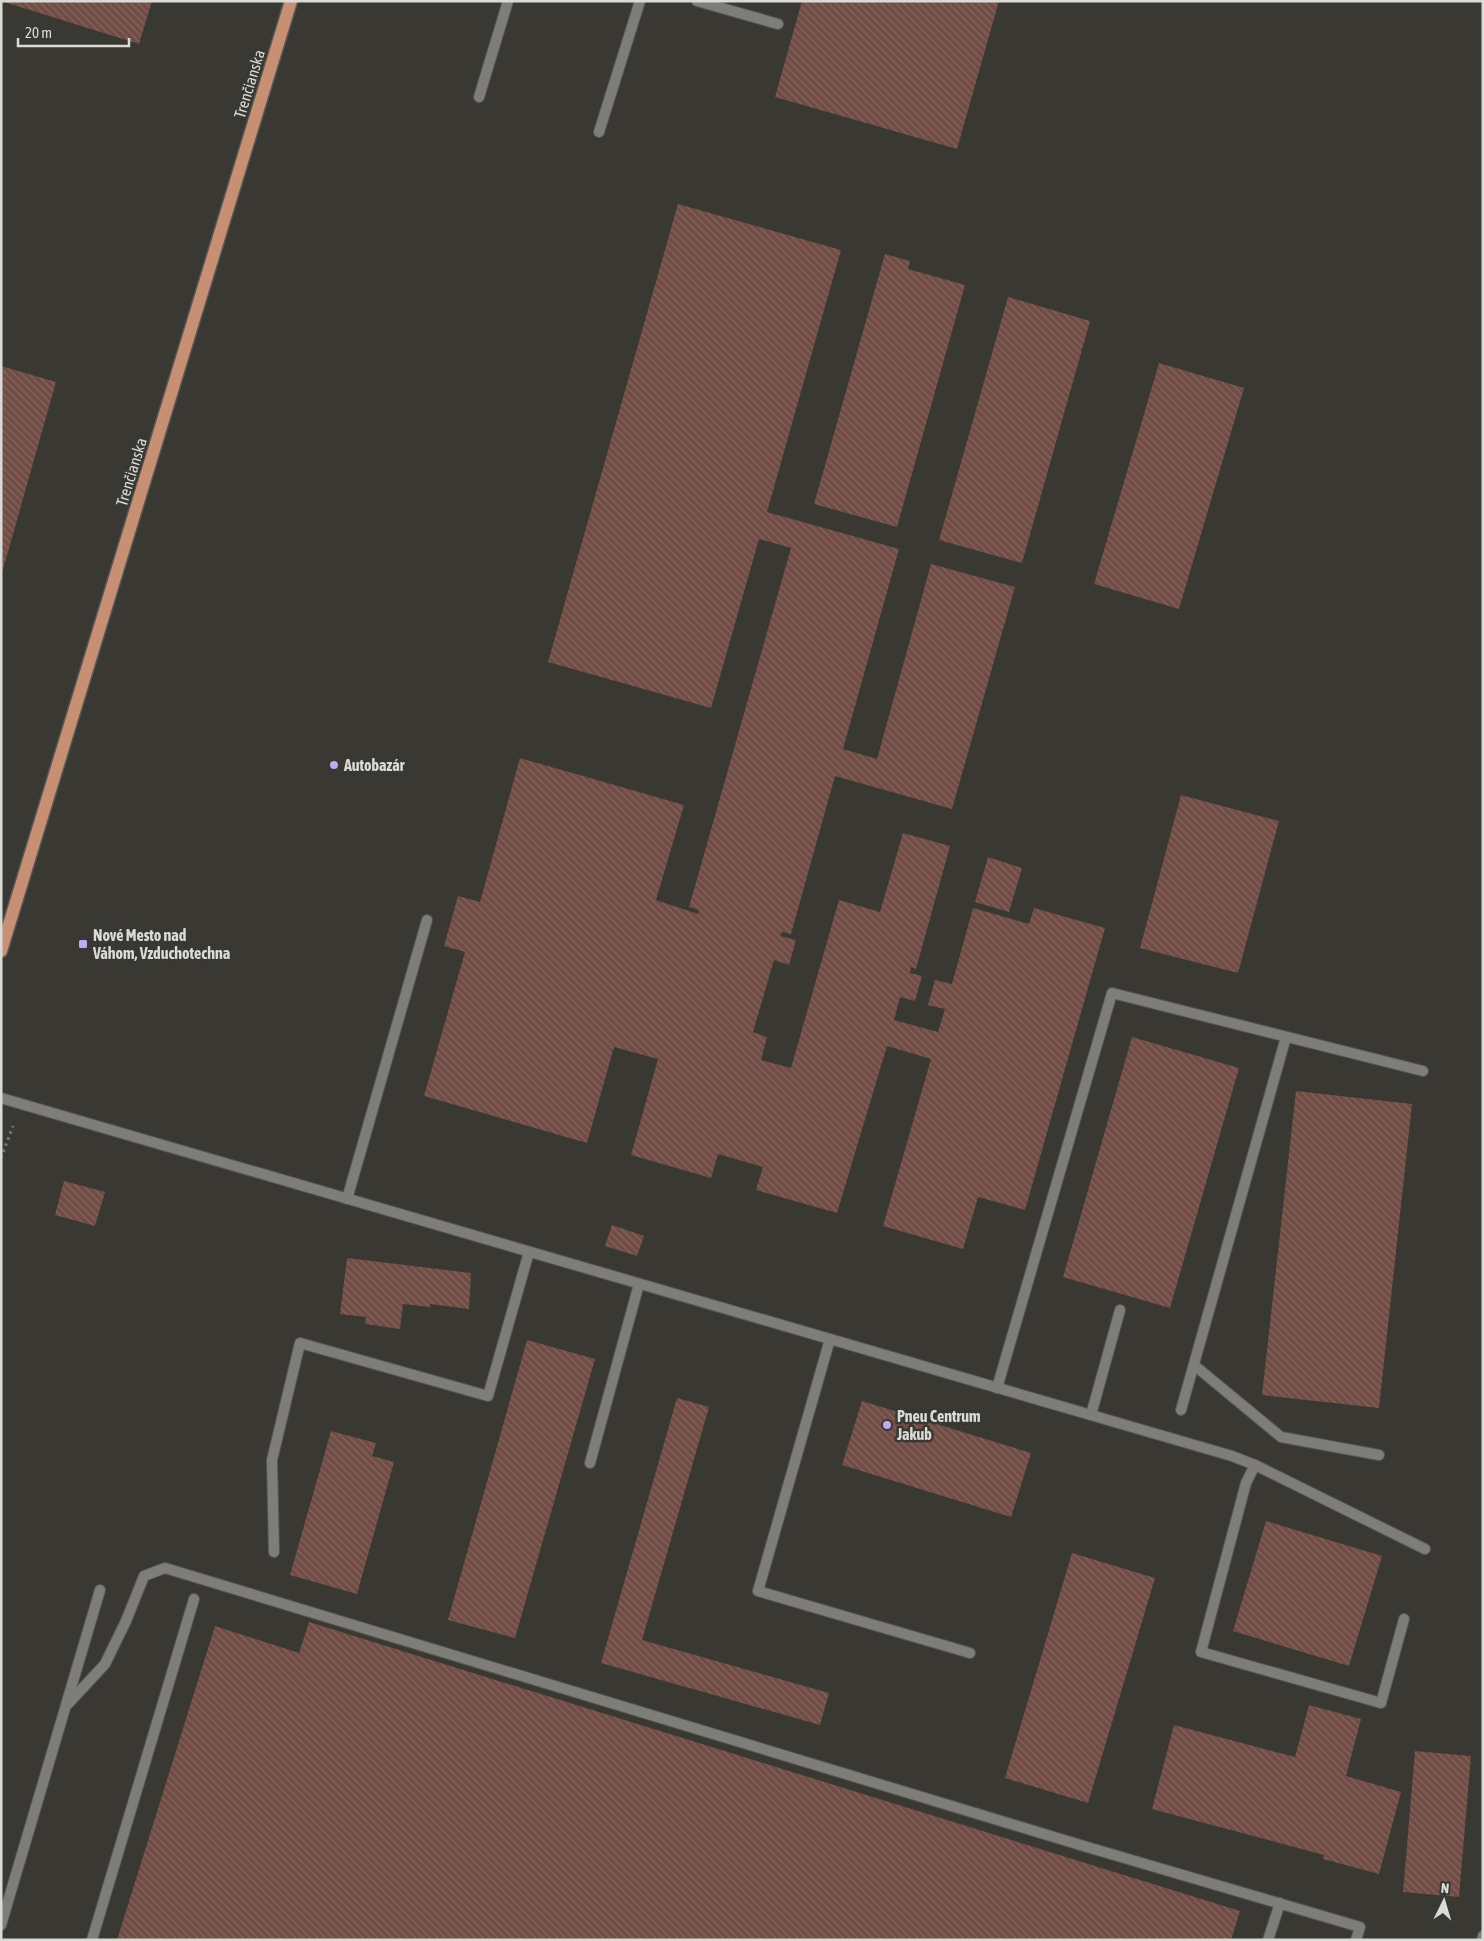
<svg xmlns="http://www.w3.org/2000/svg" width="1484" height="1941" viewBox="0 0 1484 1941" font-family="'Asap Condensed',sans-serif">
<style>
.building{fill:url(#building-back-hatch)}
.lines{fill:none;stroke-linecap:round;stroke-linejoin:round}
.service-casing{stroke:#585753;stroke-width:12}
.primary-casing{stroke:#585753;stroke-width:15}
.path{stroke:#797874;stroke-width:3;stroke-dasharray:2.5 4;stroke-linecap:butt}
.service{stroke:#7e7d78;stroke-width:10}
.primary{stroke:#c78f73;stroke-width:12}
.poi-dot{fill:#c1a8f3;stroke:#393833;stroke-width:2}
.labels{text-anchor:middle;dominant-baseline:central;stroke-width:5;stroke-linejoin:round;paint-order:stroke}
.street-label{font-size:16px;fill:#dadad7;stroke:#393833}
.poi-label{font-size:16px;font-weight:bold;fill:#dadad7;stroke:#393833;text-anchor:start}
</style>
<defs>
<pattern id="building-back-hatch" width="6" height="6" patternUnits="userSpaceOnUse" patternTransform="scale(1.25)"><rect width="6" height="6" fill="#704c44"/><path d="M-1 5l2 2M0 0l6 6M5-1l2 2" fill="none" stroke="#84655e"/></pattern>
</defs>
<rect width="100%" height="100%" fill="#393833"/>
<g class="building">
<path d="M1 1H152L139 44Z"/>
<path d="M802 1H999L957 149 775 97Z"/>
<path d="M678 204 841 250 767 512 899 549 843 749 877 759 931 564 1015 587 952 809 835 776 791 934 782 932 780 936 796 940 789 965 774 960 753 1032 767 1037 761 1060 791 1068 839 900 880 912 903 833 950 846 916 969 911 967 910 973 922 976 915 1001 900 997 894 1020 938 1032 945 1009 928 1005 935 980 952 984 973 908 1029 924 1034 908 1105 928 1025 1210 978 1197 963 1249 883 1226 931 1059 887 1046 837 1213 756 1190 763 1167 718 1154 711 1178 631 1155 658 1059 614 1047 587 1143 424 1096 465 952 444 946 458 896 480 902 520 758 684 805 656 900 698 914 699 910 689 907 791 548 759 539 711 708 548 662Z"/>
<path d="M885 254 910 261 908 269 965 285 897 527 814 504Z"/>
<path d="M1008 297 1090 321 1022 563 939 540Z"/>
<path d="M1159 363 1244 388 1179 609 1094 584Z"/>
<path d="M1 366 56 382 2 573H1Z"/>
<path d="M1181 795 1279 821 1238 973 1140 948Z"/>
<path d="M988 857 1022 868 1009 912 975 902Z"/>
<path d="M1132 1037 1239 1068 1170 1308 1063 1277Z"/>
<path d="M1296 1091 1412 1104 1379 1408 1262 1395Z"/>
<path d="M64 1181 105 1192 95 1226 55 1215Z"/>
<path d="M612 1225 644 1236 637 1256 605 1246Z"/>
<path d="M347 1258 471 1273 469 1309 430 1304V1307L403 1304 400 1329 365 1324 366 1317 340 1314Z"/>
<path d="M527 1340 595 1359 515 1638 448 1620Z"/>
<path d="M677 1398 709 1407 642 1640 829 1693 820 1725 601 1663Z"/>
<path d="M862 1401 1031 1453 1011 1517 842 1465Z"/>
<path d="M331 1431 376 1443 372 1456 394 1462 357 1594 290 1575Z"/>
<path d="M1266 1521 1382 1556 1349 1666 1233 1631Z"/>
<path d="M1072 1553 1155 1578 1088 1803 1005 1778Z"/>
<path d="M309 1622 1240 1911 1231 1940H117L215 1626 299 1653Z"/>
<path d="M1309 1705 1361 1719 1346 1776 1401 1792 1379 1874 1323 1859 1324 1855 1152 1809 1174 1725 1295 1757Z"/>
<path d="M1415 1751 1471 1756 1459 1897 1403 1892Z"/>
</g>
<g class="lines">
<g class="service-casing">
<g id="service">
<path d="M697 1 778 24"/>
<path d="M479 97 508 1"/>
<path d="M599 132 640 1"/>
<path d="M1 1098 1232 1456 1255 1465 1425 1549"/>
<path d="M347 1199 427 920"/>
<path d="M830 1339 758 1591 970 1653"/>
<path d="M1194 1365 1281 1437 1379 1455"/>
<path d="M997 1388 1112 993 1423 1071"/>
<path d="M1181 1410 1286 1037"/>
<path d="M1091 1415 1120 1310"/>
<path d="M590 1463 639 1284"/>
<path d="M1255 1465 1246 1483 1201 1652 1381 1703 1404 1619"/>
<path d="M274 1552 272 1460 300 1343 488 1396 529 1252"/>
<path d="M67 1705 105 1664 126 1621 144 1576 165 1568 1087 1847 1360 1927 1356 1940"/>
<path d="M1 1925 100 1590"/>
<path d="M92 1940 194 1599"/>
<path d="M1268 1940 1280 1903"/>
<path d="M1482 1940 1483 1936"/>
</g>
</g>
<g class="primary-casing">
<path id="primary" d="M1 951 291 1"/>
</g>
<path class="path" d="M1 1158 13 1126"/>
<use href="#service" class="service"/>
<use href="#primary" class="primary"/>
</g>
<g class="poi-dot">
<circle cx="334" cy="765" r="5"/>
<rect x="78" y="939" width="10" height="10" rx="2.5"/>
<circle cx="887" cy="1425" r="5"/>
</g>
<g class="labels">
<g class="street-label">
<text transform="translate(249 84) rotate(-73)">Trenčianska</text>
<text transform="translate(131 472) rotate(-73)">Trenčianska</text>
</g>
<g class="poi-label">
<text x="344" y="765">Autobazár</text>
<text x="93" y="935">Nové Mesto nad<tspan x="93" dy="18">Váhom, Vzduchotechna</tspan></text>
<text x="897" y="1416">Pneu Centrum<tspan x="897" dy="18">Jakub</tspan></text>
</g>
</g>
<rect width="1484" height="1941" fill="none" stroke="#dadad7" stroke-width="5"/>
<g transform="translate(1444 1901) rotate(5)" stroke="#393833" stroke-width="4" paint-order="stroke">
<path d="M0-4L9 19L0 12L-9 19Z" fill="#dadad7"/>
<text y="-8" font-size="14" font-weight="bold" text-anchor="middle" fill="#dadad7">N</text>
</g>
<path d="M18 38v8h111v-8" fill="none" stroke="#dadad7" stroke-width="2.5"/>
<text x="25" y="38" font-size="15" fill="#dadad7" stroke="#393833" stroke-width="4" paint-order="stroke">20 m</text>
</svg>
